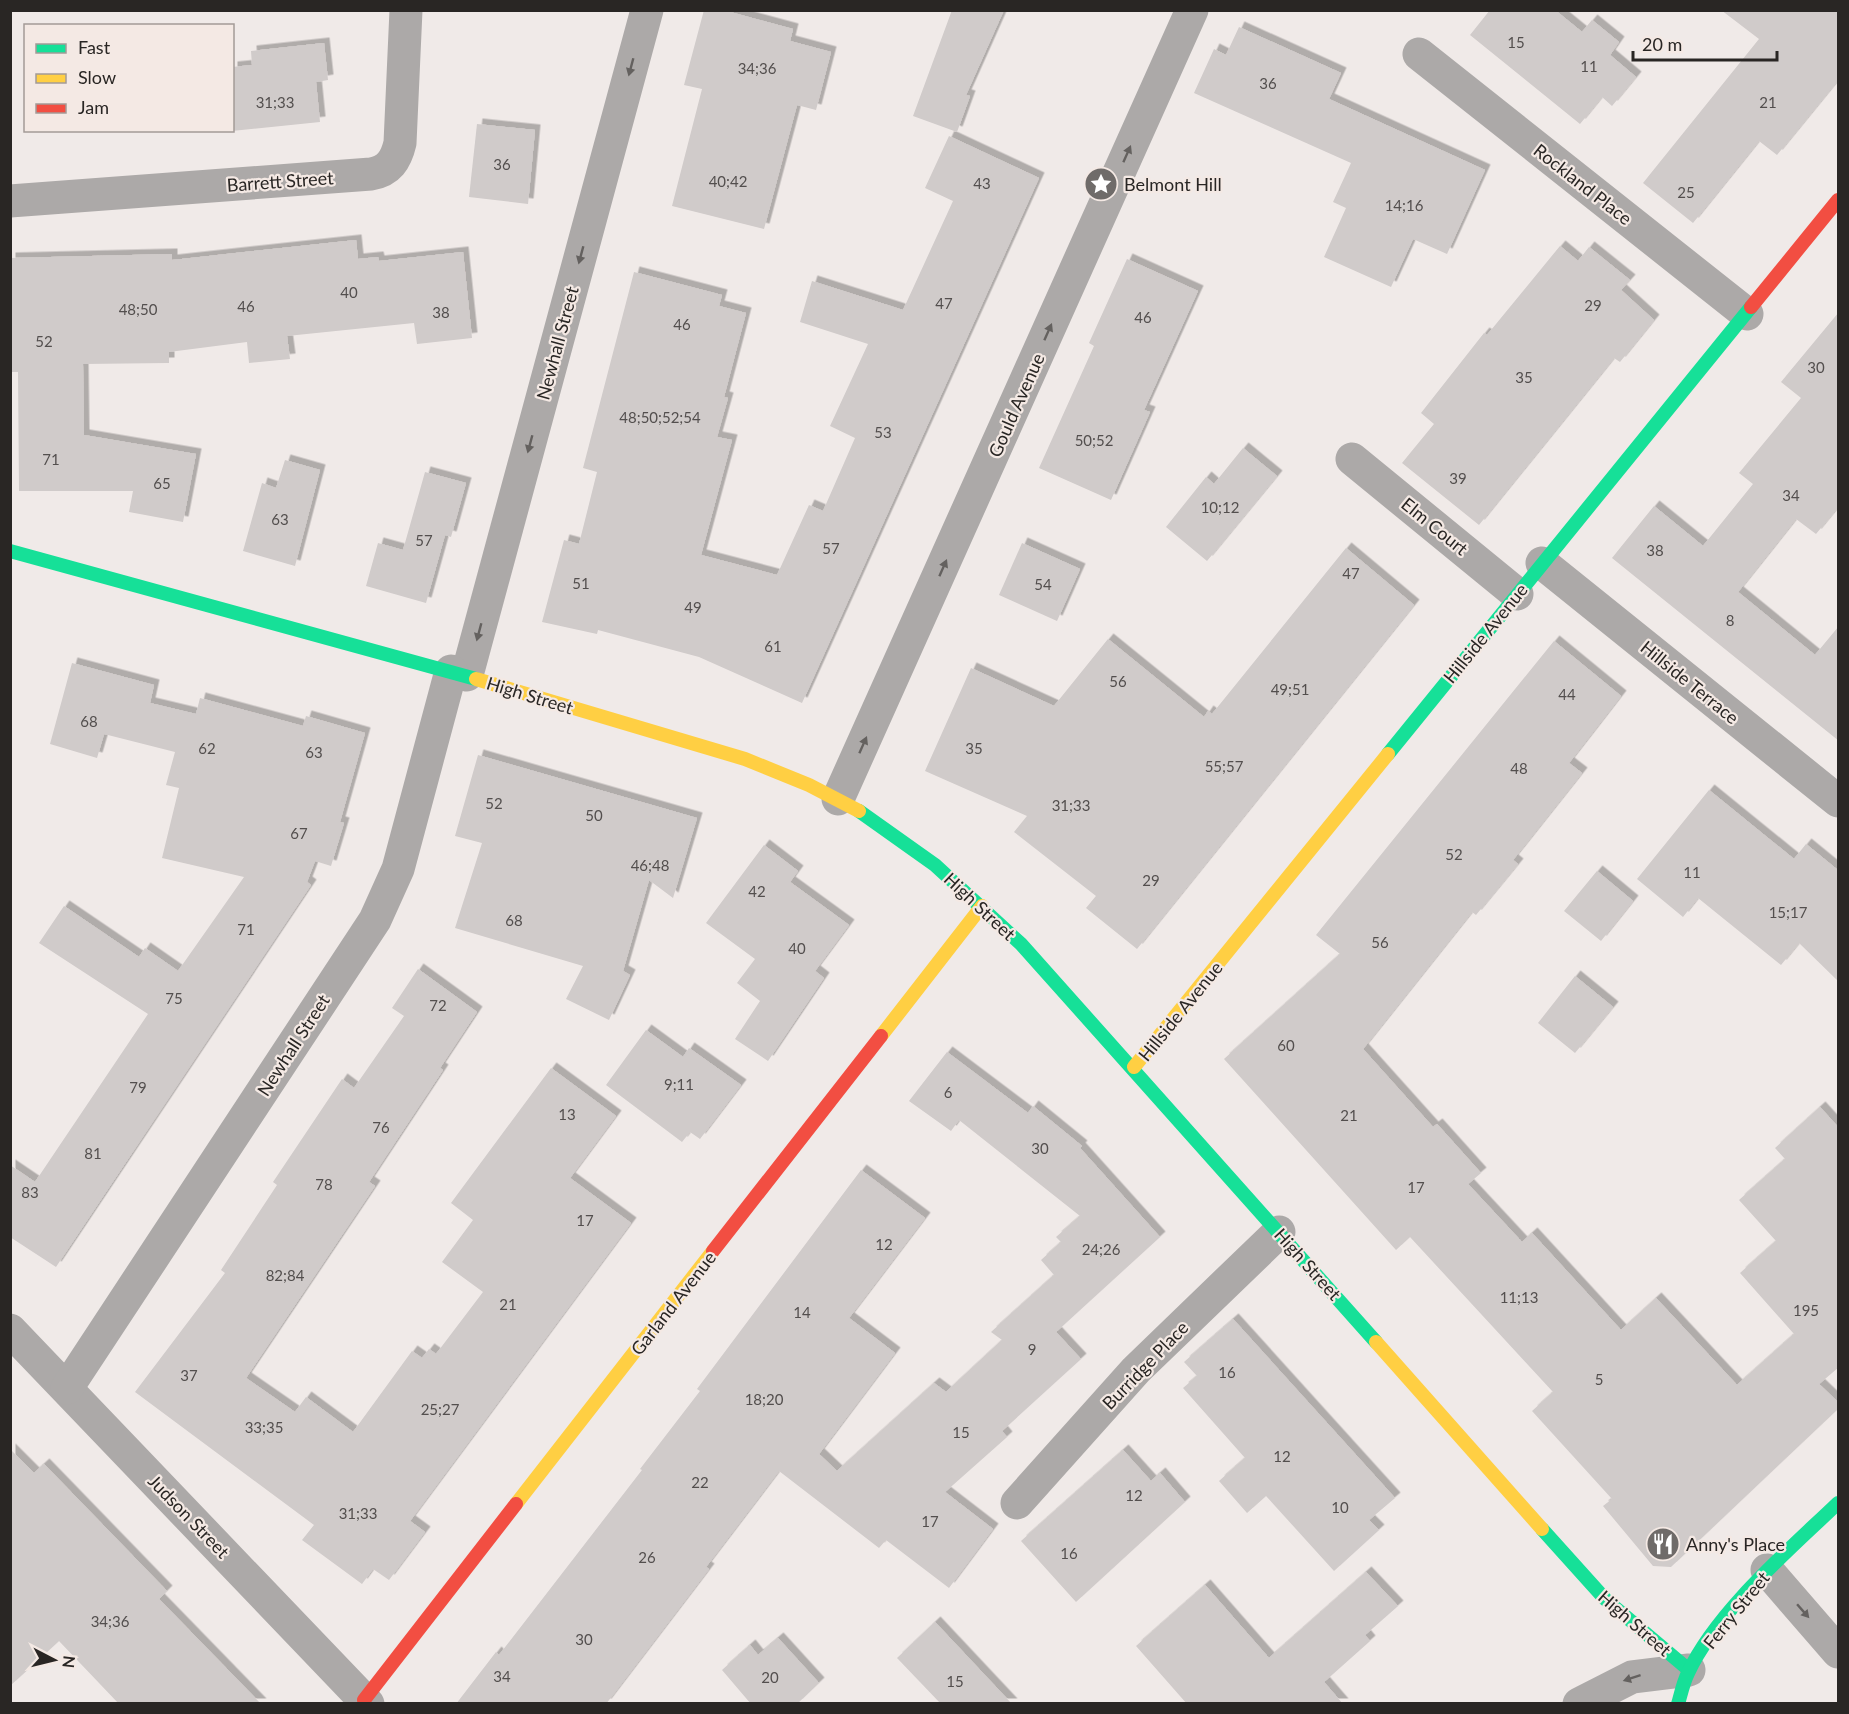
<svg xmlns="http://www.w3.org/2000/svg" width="1849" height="1714" viewBox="0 0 1849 1714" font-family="Lato,sans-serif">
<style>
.building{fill:#d0cbca;filter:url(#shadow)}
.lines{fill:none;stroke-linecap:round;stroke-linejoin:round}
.street{stroke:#aca9a8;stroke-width:33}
.fast{stroke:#16e098;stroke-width:14}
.slow{stroke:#ffcf43;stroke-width:14}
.jam{stroke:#f24e42;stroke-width:14}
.oneway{fill:#64615f}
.labels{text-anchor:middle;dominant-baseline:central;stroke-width:4.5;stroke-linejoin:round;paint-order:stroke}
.number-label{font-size:15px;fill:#534f4e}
.street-label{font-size:18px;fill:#292624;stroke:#f4e9e4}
.poi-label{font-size:18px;fill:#292624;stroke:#f4e9e4;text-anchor:start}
</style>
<defs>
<filter id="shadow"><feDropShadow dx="5.5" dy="-5.5" stdDeviation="0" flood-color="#0004"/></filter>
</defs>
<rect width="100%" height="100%" fill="#f0eae8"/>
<g class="building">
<path d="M704 10H723L793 29 790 41 831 52 816 110 797 105 764 229 672 206 702 89 684 85Z"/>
<path d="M952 10H1004L966 95 970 96 957 132 913 116Z"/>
<path d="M1490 10H1555L1582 32 1592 20 1619 42 1610 55 1636 77 1612 106 1602 97 1580 124 1470 35Z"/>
<path d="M1721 10H1839V79L1777 155 1759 141 1693 223 1643 183 1759 39Z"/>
<path d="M1239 27 1341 73 1329 99 1485 170 1447 254 1413 239 1391 287 1324 257 1346 208 1333 202 1351 163 1194 93 1214 49 1226 55Z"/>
<path d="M324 43 328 80 316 82 320 122 232 131V67L252 65 251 51Z"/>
<path d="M477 124 535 130 528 204 469 197Z"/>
<path d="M949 136 1039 178 802 703 699 657 598 630 597 634 542 622 564 540 579 544 597 472 583 468 634 272 722 295 719 306 746 313 724 397 728 398 717 437 732 440 701 555 777 575 809 505 823 511 855 438 830 426 868 344 800 322 812 281 903 310 953 201 925 188Z"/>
<path d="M356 240 358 259 378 257 379 261 463 252 472 338 417 344 414 323 287 336 290 359 249 363 247 342 169 352V363L83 364 84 435 196 454 183 522 129 512 133 491H19L18 372H10V258L172 254V260Z"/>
<path d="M1560 246 1578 261 1589 247 1630 280 1621 290 1654 320 1620 362 1614 358 1479 525 1402 463 1434 424 1421 413 1484 333 1487 335Z"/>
<path d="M1127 259 1198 291 1144 410 1150 412 1111 500 1039 468 1094 346 1089 343Z"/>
<path d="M1839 312V506L1816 534 1796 519 1738 592 1815 655 1839 626V741L1612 558 1654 506 1703 546 1753 484 1739 473 1801 398 1781 382Z"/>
<path d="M1243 448 1277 476 1207 561 1166 527 1206 477 1214 484Z"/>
<path d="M285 460 320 470 295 566 243 551 262 483 276 488Z"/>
<path d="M425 472 466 483 451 537 445 535 426 603 366 586 378 543 403 550Z"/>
<path d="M1022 543 1080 569 1057 621 999 595Z"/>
<path d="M1346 548 1414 605 1137 949 1086 908 1096 896 1014 832 1027 816 925 771 971 668 1054 706 1108 639 1204 717 1208 711 1212 714Z"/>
<path d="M1554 641 1621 696 1569 763 1582 773 1513 860 1518 864 1476 915 1472 912 1363 1049 1433 1127 1437 1124 1481 1173 1468 1184 1522 1242 1532 1233 1621 1330 1656 1298 1737 1385 1794 1334 1740 1273 1776 1241 1739 1200 1785 1159 1775 1148 1820 1107 1839 1128V1367L1819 1384 1839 1403V1408L1671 1567 1653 1566 1603 1506 1612 1499 1532 1411 1553 1392 1410 1237 1396 1250 1224 1059 1340 954 1316 935Z"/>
<path d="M72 663 154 685 150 703 196 714 200 698 303 726 306 716 365 733 340 822 344 823 331 866 315 861 307 882 311 885 56 1267 10 1237V1165L35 1182 148 1014 39 943 64 906 139 957 145 948 178 971 244 877 162 858 179 788 166 785 175 752 104 734 97 758 50 744Z"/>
<path d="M478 755 697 818 673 898 649 880 623 971 630 975 609 1020 566 999 583 966 455 928 482 843 455 836Z"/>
<path d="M1709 790 1794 859 1806 844 1839 871V982L1799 943 1781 965 1698 898 1683 917 1637 879Z"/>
<path d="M764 845 798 871 790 882 849 925 815 971 824 978 768 1061 735 1039 760 1001 737 983 755 959 706 923Z"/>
<path d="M1597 871 1633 901 1601 941 1564 911Z"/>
<path d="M418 969 477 1012 440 1068 443 1070 369 1182 375 1186 246 1378 295 1412 306 1397 353 1432 412 1351 422 1358 429 1349 436 1354 483 1292 442 1262 473 1220 451 1203 551 1068 616 1116 570 1178 631 1223 410 1521 425 1532 389 1580 373 1569 362 1584 302 1540 314 1525 135 1392 225 1273 221 1270 277 1185 273 1182 342 1079 354 1088 404 1016 392 1008Z"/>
<path d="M1575 976 1613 1007 1575 1053 1538 1023Z"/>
<path d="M646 1030 683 1057 689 1048 741 1085 700 1139 690 1132 682 1142 606 1085Z"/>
<path d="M947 1052 1028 1113 1033 1106 1082 1146 1080 1148 1160 1237 1056 1332 1081 1359 1002 1431 1007 1437 945 1492 993 1529 949 1588 886 1540 879 1548 779 1471 706 1567 709 1569 606 1704H456L496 1652 499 1655 642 1470 640 1469 700 1391 697 1389 861 1170 925 1218 849 1318 895 1353 819 1454 837 1471 934 1383 946 1392 1002 1340 991 1332 1054 1275 1041 1260 1061 1242 1056 1237 1080 1216 959 1120 951 1131 909 1101Z"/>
<path d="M1233 1319 1395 1498 1369 1520 1379 1530 1334 1571 1266 1496 1247 1513 1219 1481 1245 1458 1183 1388 1197 1376 1184 1362Z"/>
<path d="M10 1449 34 1473 44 1464 167 1591 159 1599 261 1704H119L59 1641 10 1686Z"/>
<path d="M1123 1450 1151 1481 1160 1473 1185 1502 1076 1602 1021 1541Z"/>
<path d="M1366 1572 1398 1606 1365 1635 1370 1641 1324 1682 1343 1704H1187L1136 1646 1205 1585 1269 1658Z"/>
<path d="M935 1622 1012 1704H941L897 1658Z"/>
<path d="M778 1638 819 1683 797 1704H751L722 1670 750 1645 758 1655Z"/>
</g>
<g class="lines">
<g class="street">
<path d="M1419 54 1747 314"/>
<path d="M10 201 371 174C389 171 396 160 400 143L406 10"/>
<path d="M1352 459 1517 594"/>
<path d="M1542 563 1838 801"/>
<path d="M467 675 647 10"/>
<path d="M838 799 1192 10"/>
<path d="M10 1330 368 1704"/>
<path d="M67 1388 375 920 398 869 451 671"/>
<path d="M1017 1503 1136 1370 1279 1232"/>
<path d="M1767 1570 1838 1652"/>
<path d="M1579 1704 1632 1677 1689 1670"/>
</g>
<g class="fast">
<path d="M10 551 476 679"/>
<path d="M1388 754 1751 307"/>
<path d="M859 811 935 865 1021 944 1376 1342"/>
<path d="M1542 1529 1605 1599 1689 1670"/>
<path d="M1678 1704C1681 1694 1683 1683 1688 1673 1717 1611 1789 1550 1838 1503"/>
</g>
<g class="slow">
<path d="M476 679 745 759 809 785 859 811"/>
<path d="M881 1036 982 906"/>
<path d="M1134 1067 1388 754"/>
<path d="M1376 1342 1542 1529"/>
<path d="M516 1504 713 1251"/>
</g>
<g class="jam">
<path d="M1751 307 1838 200"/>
<path d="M713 1251 881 1036"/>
<path d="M364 1700 516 1504"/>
</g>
</g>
<defs><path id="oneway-solid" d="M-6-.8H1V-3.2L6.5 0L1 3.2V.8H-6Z" transform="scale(1.5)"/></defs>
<g class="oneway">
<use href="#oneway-solid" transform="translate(631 67) rotate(105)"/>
<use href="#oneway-solid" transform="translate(1127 154) rotate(-66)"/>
<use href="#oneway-solid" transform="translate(581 255) rotate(105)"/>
<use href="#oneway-solid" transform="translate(1048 332) rotate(-66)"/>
<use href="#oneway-solid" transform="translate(530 444) rotate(105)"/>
<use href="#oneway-solid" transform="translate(943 568) rotate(-66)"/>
<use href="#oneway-solid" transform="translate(479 632) rotate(105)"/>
<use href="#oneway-solid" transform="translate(863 745) rotate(-66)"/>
<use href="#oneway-solid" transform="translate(1803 1611) rotate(49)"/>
<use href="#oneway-solid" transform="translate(1632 1678) rotate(162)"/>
</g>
<defs>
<g id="sight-disc" transform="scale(1.725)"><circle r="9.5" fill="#6f6b69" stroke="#f4e9e4"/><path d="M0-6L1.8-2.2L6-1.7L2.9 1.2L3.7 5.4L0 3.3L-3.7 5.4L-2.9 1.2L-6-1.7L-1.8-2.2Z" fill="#fff"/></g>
<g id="restaurant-disc" transform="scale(1.725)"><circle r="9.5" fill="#6f6b69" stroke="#f4e9e4"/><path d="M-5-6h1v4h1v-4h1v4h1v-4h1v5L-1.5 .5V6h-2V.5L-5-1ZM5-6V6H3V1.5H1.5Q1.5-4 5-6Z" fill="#fff"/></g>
</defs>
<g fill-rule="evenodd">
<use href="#sight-disc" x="1101" y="184"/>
<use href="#restaurant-disc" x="1663" y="1544"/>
</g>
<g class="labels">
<g class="number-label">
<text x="1516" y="42">15</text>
<text x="1589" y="66">11</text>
<text x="757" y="68">34;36</text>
<text x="1268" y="83">36</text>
<text x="275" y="102">31;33</text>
<text x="1768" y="102">21</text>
<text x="502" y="164">36</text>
<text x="728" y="181">40;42</text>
<text x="982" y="183">43</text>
<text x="1686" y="192">25</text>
<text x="1404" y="205">14;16</text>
<text x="349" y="292">40</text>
<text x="944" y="303">47</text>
<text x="1593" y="305">29</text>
<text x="246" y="306">46</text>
<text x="138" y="309">48;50</text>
<text x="441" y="312">38</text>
<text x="1143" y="317">46</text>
<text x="682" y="324">46</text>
<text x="44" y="341">52</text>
<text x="1816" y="367">30</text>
<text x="1524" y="377">35</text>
<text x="660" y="417">48;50;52;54</text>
<text x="883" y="432">53</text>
<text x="1094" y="440">50;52</text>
<text x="51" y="459">71</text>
<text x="1458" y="478">39</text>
<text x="162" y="483">65</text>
<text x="1791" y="495">34</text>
<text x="1220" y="507">10;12</text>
<text x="280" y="519">63</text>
<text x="424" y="540">57</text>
<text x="831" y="548">57</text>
<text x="1655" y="550">38</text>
<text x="1351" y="573">47</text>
<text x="581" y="583">51</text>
<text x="1043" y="584">54</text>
<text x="693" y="607">49</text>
<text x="1730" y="620">8</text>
<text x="773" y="646">61</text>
<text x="1118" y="681">56</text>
<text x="1290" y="689">49;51</text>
<text x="1567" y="694">44</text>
<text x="89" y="721">68</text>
<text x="207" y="748">62</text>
<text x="974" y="748">35</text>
<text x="314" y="752">63</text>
<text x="1224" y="766">55;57</text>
<text x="1519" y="768">48</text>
<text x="494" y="803">52</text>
<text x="1071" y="805">31;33</text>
<text x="594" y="815">50</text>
<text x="299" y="833">67</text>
<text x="1454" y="854">52</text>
<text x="650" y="865">46;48</text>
<text x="1692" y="872">11</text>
<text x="1151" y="880">29</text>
<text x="757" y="891">42</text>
<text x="1788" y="912">15;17</text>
<text x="514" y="920">68</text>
<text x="246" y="929">71</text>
<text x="1380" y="942">56</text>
<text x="797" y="948">40</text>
<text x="174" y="998">75</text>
<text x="438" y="1005">72</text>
<text x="1286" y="1045">60</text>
<text x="679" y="1084">9;11</text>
<text x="138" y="1087">79</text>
<text x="948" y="1092">6</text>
<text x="567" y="1114">13</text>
<text x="1349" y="1115">21</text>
<text x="381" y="1127">76</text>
<text x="1040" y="1148">30</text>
<text x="93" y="1153">81</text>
<text x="324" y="1184">78</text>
<text x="1416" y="1187">17</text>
<text x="30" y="1192">83</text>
<text x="585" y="1220">17</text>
<text x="884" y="1244">12</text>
<text x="1101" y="1249">24;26</text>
<text x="285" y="1275">82;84</text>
<text x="1519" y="1297">11;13</text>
<text x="508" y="1304">21</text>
<text x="1806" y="1310">195</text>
<text x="802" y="1312">14</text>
<text x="1032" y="1349">9</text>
<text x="1227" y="1372">16</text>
<text x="189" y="1375">37</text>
<text x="1599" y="1379">5</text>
<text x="764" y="1399">18;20</text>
<text x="440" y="1409">25;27</text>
<text x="264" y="1427">33;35</text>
<text x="961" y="1432">15</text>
<text x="1282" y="1456">12</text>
<text x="700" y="1482">22</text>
<text x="1134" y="1495">12</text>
<text x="1340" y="1507">10</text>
<text x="358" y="1513">31;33</text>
<text x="930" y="1521">17</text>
<text x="1069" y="1553">16</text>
<text x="647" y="1557">26</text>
<text x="110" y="1621">34;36</text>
<text x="584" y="1639">30</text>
<text x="502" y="1676">34</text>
<text x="770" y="1677">20</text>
<text x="955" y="1681">15</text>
</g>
<g class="street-label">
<text transform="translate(280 181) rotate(-4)">Barrett Street</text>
<text transform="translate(1583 184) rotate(38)">Rockland Place</text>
<text transform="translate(557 343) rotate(-75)">Newhall Street</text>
<text transform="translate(1016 405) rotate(-66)">Gould Avenue</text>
<text transform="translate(1435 526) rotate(39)">Elm Court</text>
<text transform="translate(1485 633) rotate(-51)">Hillside Avenue</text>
<text transform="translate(1690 682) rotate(39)">Hillside Terrace</text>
<text transform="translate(530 695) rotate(17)">High Street</text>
<text transform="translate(980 906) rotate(43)">High Street</text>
<text transform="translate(1180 1011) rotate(-51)">Hillside Avenue</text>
<text transform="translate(293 1045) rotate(-57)">Newhall Street</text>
<text transform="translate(1308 1264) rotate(48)">High Street</text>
<text transform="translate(673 1303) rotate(-52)">Garland Avenue</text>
<text transform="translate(1145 1365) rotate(-46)">Burridge Place</text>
<text transform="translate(189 1516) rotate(46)">Judson Street</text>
<text transform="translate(1736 1610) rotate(-51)">Ferry Street</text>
<text transform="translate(1635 1623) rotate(41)">High Street</text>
</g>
<g class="poi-label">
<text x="1124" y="184">Belmont Hill</text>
<text x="1686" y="1544">Anny's Place</text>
</g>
</g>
<rect width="1849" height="1714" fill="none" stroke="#292624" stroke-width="24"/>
<rect x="24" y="24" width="210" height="108" fill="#f4e9e4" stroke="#a39b97" stroke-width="1.5"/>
<rect x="36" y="44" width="30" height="9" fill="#16e098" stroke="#a39b97" stroke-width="1.5"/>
<text x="78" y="54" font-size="18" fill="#292624">Fast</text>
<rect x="36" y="74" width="30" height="9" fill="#ffcf43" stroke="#a39b97" stroke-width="1.5"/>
<text x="78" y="84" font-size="18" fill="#292624">Slow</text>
<rect x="36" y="104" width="30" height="9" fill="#f24e42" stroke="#a39b97" stroke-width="1.5"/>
<text x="78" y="114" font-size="18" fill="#292624">Jam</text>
<g transform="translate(54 1660) rotate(97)" stroke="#f4e9e4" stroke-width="4.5" paint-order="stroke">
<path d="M0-4.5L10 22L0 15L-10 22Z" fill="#292624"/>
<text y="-9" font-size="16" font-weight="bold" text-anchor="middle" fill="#292624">N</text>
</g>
<path d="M1633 51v9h144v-9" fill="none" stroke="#292624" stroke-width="3"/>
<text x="1642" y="51" font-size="18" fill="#292624" stroke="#f4e9e4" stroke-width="4.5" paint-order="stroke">20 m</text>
</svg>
